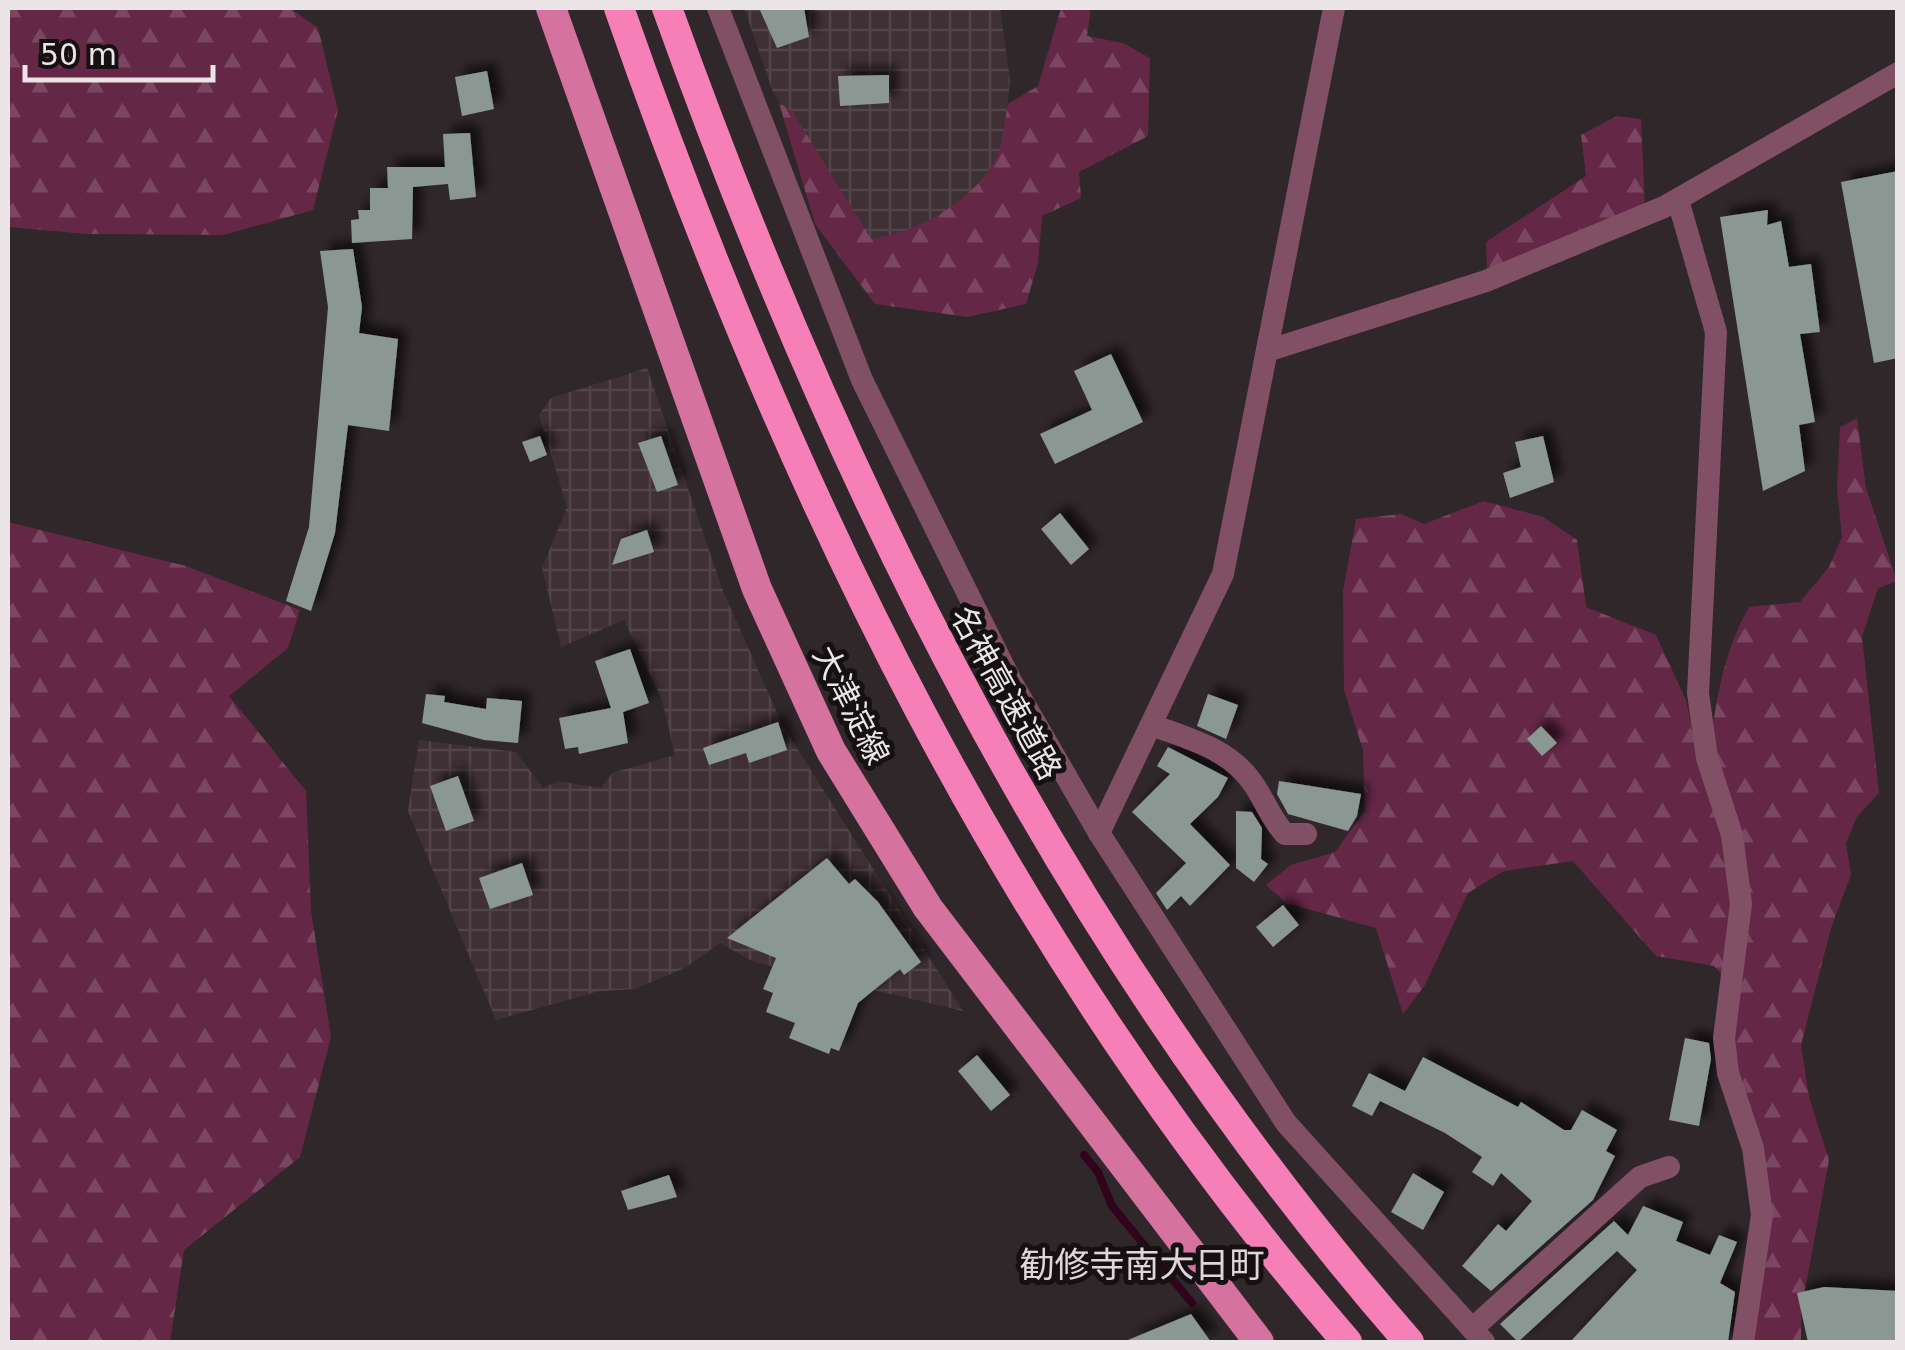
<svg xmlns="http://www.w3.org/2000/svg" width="1905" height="1350" viewBox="0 0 1905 1350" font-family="'DejaVu Sans','Noto Sans JP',sans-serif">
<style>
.industrial{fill:url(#industrial-grid)}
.forest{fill:url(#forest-firs)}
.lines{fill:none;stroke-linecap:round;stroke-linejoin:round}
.stream{stroke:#31031c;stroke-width:8}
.building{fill:#8b9793;filter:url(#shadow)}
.street{stroke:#815065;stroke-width:22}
.primary{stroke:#d572a0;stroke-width:30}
.highway{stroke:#f77fb7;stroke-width:30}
.labels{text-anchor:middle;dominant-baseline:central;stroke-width:10;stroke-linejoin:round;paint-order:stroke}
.street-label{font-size:32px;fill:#ebe5e8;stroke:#151113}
.neighbourhood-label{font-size:35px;fill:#e1d5da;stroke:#151113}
</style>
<defs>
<pattern id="industrial-grid" width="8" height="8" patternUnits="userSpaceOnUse" patternTransform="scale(2.5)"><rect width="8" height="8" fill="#3f3036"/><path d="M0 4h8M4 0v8" fill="none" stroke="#524449"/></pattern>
<pattern id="forest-firs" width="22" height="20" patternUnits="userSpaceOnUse" patternTransform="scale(2.5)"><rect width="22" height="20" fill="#652746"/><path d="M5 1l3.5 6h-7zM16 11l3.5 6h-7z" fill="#7b4661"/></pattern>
<filter id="shadow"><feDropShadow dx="9" dy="-9" stdDeviation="5" flood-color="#0009"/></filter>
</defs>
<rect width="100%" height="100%" fill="#30272b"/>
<g class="industrial">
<path d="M744 8H1000L1010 81 1001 160 962 209 872 244 773 92Z"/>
<path d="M647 368 723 591 783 726 963 1011 754 962 720 943 685 968 635 989 600 991 496 1020 408 811 419 740 516 752 543 788 559 781 601 788 612 773 675 755 662 700 624 620 561 647 542 568 567 507 539 415 551 398Z"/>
</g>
<g class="forest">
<path d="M8 8H290L318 28 338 110 313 210 223 235 87 234 8 227Z"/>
<path d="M1061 8H1091L1087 36 1123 43 1150 58 1148 136 1079 172 1081 198 1042 216 1038 263 1026 304 968 317 875 304 815 224 779 103 792 111 871 239C915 233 969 204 993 164 1003 149 1004 122 1008 104L1038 86Z"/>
<path d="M1617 116 1641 119 1645 208 1487 270 1486 242 1586 176 1581 135Z"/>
<path d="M1857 418 1866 488 1897 581 1878 588 1862 637 1879 793 1857 817 1846 843 1851 875 1831 928 1801 1045 1809 1097 1829 1160 1801 1312V1342H1752L1764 1193 1738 1138 1716 1058 1739 995 1714 966 1656 956 1573 861 1504 871 1468 893 1425 985 1403 1014 1376 928 1286 903 1266 885 1291 865 1335 852 1365 811 1363 750 1344 690 1343 591 1356 519 1401 514 1424 524 1484 501 1543 517 1577 540 1586 607 1656 635 1686 700 1697 754 1708 764C1715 707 1721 657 1749 607L1800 602 1829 567 1842 537 1837 488 1840 427Z"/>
<path d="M8 522 186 566 300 610 288 648 229 696 306 791 311 911 331 1037 300 1157 184 1250 170 1342H8Z"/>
</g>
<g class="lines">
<path class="stream" d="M1084 1155 1098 1172 1112 1206 1192 1303"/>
</g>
<g class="building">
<path d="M759 8H804L809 37 777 48Z"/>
<path d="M487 71 494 109 462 116 455 77Z"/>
<path d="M889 75V103L840 106 838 76Z"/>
<path d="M470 133 476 197 450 200 448 184 413 187 412 239 352 243 351 220 359 219 358 210H370V188H388L387 167H445L443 134Z"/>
<path d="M1898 171V358L1874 363 1841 182Z"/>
<path d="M1768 210 1767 225 1781 221 1789 267 1811 264 1820 332 1800 334 1815 422 1799 425 1805 471 1763 491 1720 217Z"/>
<path d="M353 249 362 307 359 333 398 339 389 431 348 425 335 533 311 611 286 601 309 527 328 307 320 251Z"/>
<path d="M1111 354 1143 422 1055 464 1040 434 1092 410 1074 371Z"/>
<path d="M540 436 547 455 530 462 522 442Z"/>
<path d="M661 436 678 485 657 492 638 443Z"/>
<path d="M1543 436 1554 482 1510 498 1503 473 1521 467 1515 442Z"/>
<path d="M1060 513 1089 549 1071 565 1041 529Z"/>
<path d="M647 530 654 552 612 565 621 539Z"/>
<path d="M630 649 649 703 623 712 628 743 579 754 578 747 565 749 559 718 611 708 595 661Z"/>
<path d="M426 694 445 696 444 702 486 709 487 698 522 701 518 743 484 740 422 723Z"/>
<path d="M1208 694 1238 705 1226 739 1197 726Z"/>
<path d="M778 722 787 750 749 763 746 753 709 765 703 748Z"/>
<path d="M1541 726 1557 743 1542 756 1527 739Z"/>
<path d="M1168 747 1228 778 1218 797 1190 824 1230 865 1190 906 1181 896 1167 910 1156 893 1186 863 1132 812 1170 774 1157 766Z"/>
<path d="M458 776 474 821 446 831 430 786Z"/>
<path d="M1279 781 1361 794 1357 816 1348 831 1288 814 1277 794Z"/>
<path d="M1236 811 1252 812 1262 828 1261 859 1268 864 1254 882 1236 868Z"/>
<path d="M827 858 849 884 855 879 878 902 921 962 904 975 900 969 858 1003 839 1051 831 1048 829 1054 789 1038 795 1023 766 1012 773 993 763 989 776 958 727 938Z"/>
<path d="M522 863 533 895 490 909 479 878Z"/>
<path d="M1283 905 1299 925 1273 947 1256 927Z"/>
<path d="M1685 1038 1709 1043 1711 1059 1699 1126 1669 1120Z"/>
<path d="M977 1055 1010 1095 991 1111 958 1071Z"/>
<path d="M1423 1057 1518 1107 1521 1102 1564 1130H1571L1582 1110 1617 1130 1606 1151 1615 1156 1593 1200 1491 1291 1462 1266 1498 1224 1506 1231 1532 1201 1501 1173 1493 1186 1472 1172 1482 1157 1445 1133 1380 1101 1372 1116 1352 1106 1369 1073 1405 1091Z"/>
<path d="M1413 1173 1444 1192 1423 1230 1391 1212Z"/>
<path d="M669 1175 677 1197 628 1210 621 1191Z"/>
<path d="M1643 1206 1683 1222 1676 1241 1710 1255 1719 1235 1737 1242 1720 1283 1735 1292 1728 1342H1570L1637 1270 1617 1251 1518 1342 1500 1324 1614 1221 1628 1235Z"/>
<path d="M1824 1287 1898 1291V1342H1808L1797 1293Z"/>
<path d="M1191 1314 1211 1342H1123Z"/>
</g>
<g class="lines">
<g class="street">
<path d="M718 8 862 380 1011 681 1099 833 1286 1123 1484 1342"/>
<path d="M1678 200 1716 332 1698 693 1707 758 1732 835 1741 904 1724 1038 1728 1073 1753 1148 1762 1215 1743 1342"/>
<path d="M1270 350 1486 281 1664 207 1898 73"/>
<path d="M1152 725C1188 739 1228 748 1252 782 1265 800 1270 818 1285 834H1306"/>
<path d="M1099 833 1223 574 1334 8"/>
<path d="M1472 1329 1640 1177 1669 1167"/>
</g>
<path class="primary" d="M551 8 757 589 831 751 928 908 1259 1342"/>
<g class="highway">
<path d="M619 8C789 494 1008 950 1347 1342"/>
<path d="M667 8C841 493 1068 951 1409 1342"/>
</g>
</g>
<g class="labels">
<g class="street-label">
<text transform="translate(1006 693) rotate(61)">名神高速道路</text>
<text transform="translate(851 705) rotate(63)">大津淀線</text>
</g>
<g class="neighbourhood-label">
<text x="1142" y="1265">勧修寺南大日町</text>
</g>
</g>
<rect width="1905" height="1350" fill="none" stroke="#ebe5e8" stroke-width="20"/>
<path d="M25 65v15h188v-15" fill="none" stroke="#ebe5e8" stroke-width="5"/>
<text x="40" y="65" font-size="30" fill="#ebe5e8" stroke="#151113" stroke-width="8" paint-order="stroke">50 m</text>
</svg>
